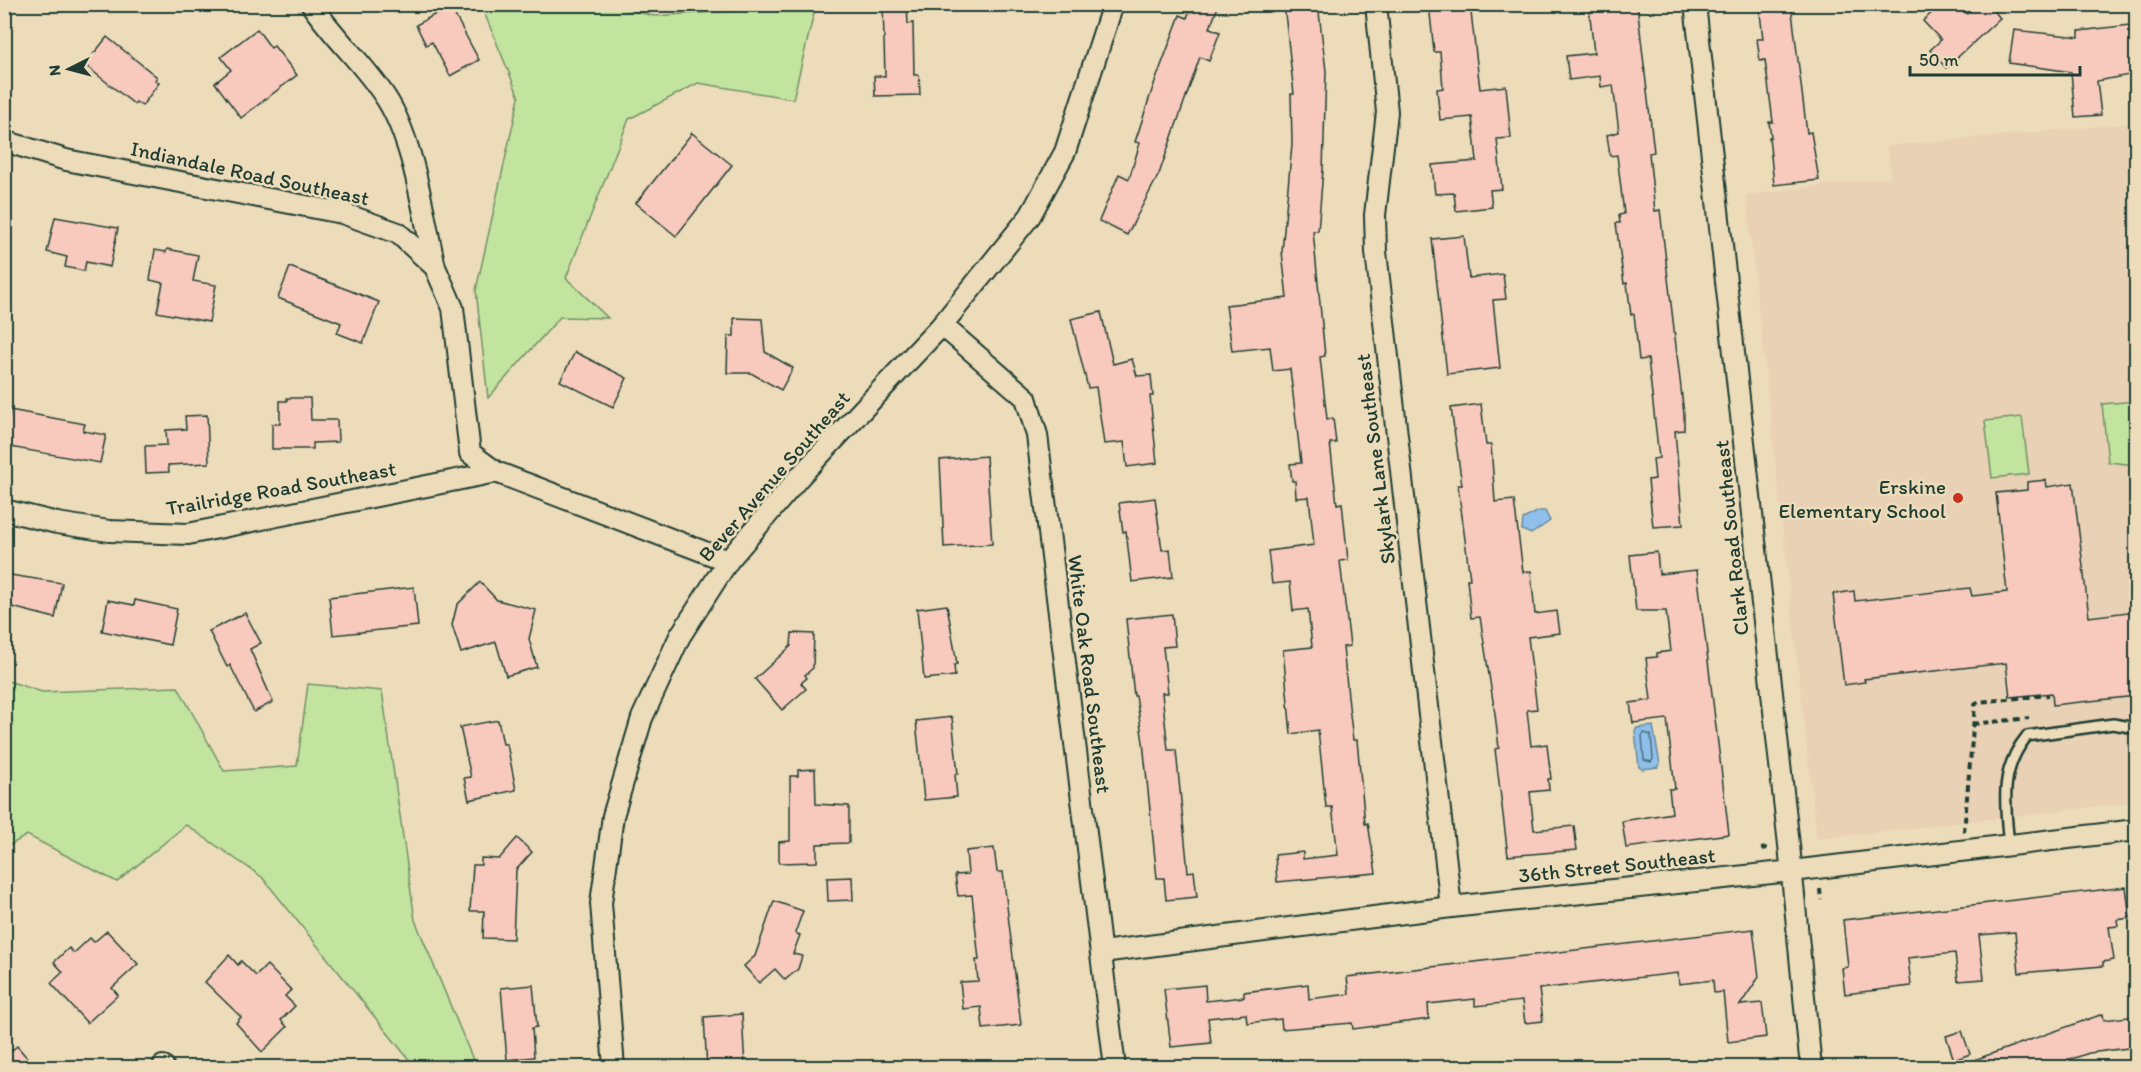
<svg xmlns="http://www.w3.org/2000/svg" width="2141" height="1072" viewBox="0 0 2141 1072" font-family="Itim,sans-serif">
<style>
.built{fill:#e8d1b5}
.green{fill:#c2e49e;stroke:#709069;stroke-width:1.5}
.water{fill:#90bfeb;stroke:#638ba2;stroke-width:1.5}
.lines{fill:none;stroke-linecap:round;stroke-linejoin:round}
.shore{stroke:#4c717d;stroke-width:1.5}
.building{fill:#f8cabd;stroke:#1f3d34;stroke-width:1.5}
.service-casing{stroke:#1f3d34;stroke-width:14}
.minor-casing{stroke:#1f3d34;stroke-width:24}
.path{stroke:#1f3d34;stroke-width:4;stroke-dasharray:6 4.5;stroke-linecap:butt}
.service{stroke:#eddcb9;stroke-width:9}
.minor{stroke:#eddcb9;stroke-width:20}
.poi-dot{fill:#c8321e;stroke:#eddcb9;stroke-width:2}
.labels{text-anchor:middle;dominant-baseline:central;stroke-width:5;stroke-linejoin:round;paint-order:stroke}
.street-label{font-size:21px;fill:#1f3d34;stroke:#eddcb9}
.poi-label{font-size:21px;fill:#1f3d34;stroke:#eddcb9;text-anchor:end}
</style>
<rect width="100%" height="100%" fill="#eddcb9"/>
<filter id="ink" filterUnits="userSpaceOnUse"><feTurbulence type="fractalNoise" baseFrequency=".0167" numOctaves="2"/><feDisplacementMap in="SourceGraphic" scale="12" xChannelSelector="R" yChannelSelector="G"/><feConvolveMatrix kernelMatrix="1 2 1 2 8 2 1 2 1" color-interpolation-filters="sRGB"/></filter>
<g filter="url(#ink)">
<path class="built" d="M2136 123V802L1817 839 1746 195 1891 177 1887 146Z"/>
<g class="green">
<path d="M481 5H609L654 16 816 5 793 99 698 83 629 119 566 278 608 318 560 317 488 398 476 290 519 97Z"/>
<path d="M2136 401V465L2108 462 2102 404Z"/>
<path d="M2022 417 2029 474 1992 478 1985 421Z"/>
<path d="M5 680 42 692 178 687 224 771 297 766 308 684 382 691 415 920 476 1067H415L262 877 186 825 117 882 27 835 5 848Z"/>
</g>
<g class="water">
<path d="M1539 511H1545L1550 521 1531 534 1522 530 1523 519Z"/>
<path d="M1653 726 1660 764 1658 767 1642 769 1639 767 1635 731 1637 728Z"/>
</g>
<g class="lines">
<path class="shore" d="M1644 733 1651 735 1653 759 1651 762 1644 760 1642 736Z"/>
</g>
<g class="building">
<path d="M883 4H907L908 24 913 23 914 75H919L920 95 875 96 874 76H885Z"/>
<path d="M1192 4H1219L1210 28 1220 32 1209 61 1200 57 1159 174 1127 235 1099 221 1119 174 1129 179 1140 143 1135 142 1152 90 1180 15 1187 18Z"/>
<path d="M1284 4H1318L1326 71 1323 170 1318 231H1313L1325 356 1320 357 1327 419 1333 418 1336 443H1330L1337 504 1342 503 1348 560 1340 561 1350 646 1343 647 1349 706 1353 740H1357L1365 824 1368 823 1376 873 1277 882 1275 855 1303 852V859L1338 855 1332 807H1326L1318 730 1291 734 1283 650 1312 647 1308 609 1293 611 1290 582 1272 584 1268 551 1314 545 1309 497 1296 498 1295 481H1292L1290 464 1301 463 1290 369 1273 371 1270 347 1232 351 1226 305 1287 298 1282 252 1292 144 1291 94H1294Z"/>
<path d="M1429 4H1470L1480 89 1506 86 1511 138 1497 139 1502 189 1490 190 1492 207 1456 211 1454 193 1435 194 1432 165 1477 161 1472 117 1440 120 1437 89 1443 88 1440 52H1434Z"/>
<path d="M1612 4H1637L1654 152 1649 153 1655 211 1660 210 1684 414V430L1675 431 1683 525 1653 527 1648 480 1655 479 1653 459 1659 458 1648 359 1639 360 1634 314 1631 315 1627 283 1624 284 1616 223H1620L1619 215 1624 214 1617 155 1610 156 1607 135 1619 132 1613 85 1601 87 1600 76 1569 80 1566 56 1594 53 1589 7Z"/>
<path d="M1759 4H1791L1807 133 1811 132 1819 180 1774 185 1769 137H1771L1769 122H1773L1765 60 1760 61 1757 39H1763Z"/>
<path d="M1941 4H1958L1967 14 1977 4H1988L2000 18 1946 68 1930 50 1941 40 1923 21Z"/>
<path d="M450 6 479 60 450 76 432 42 426 45 416 25Z"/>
<path d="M2130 25 2135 74 2097 81 2101 115 2075 117 2071 72 2009 63 2014 30 2079 37V31Z"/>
<path d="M257 29 271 48 274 46 297 75 241 118 215 83 231 70 221 57Z"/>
<path d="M107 37 157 77 155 80 159 83 142 106 136 102 134 104 85 65Z"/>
<path d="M692 133 732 165 676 236 636 203Z"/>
<path d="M55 217 118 228 110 267 86 262 84 271 65 267 67 257 47 252Z"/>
<path d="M1464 236 1469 278 1503 274 1506 299 1493 300 1500 368 1447 374 1432 239Z"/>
<path d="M167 249 198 255 193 281 216 285 209 322 157 312 163 283 150 280 155 250 166 252Z"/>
<path d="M290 267 379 302 363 343 337 333 341 323 278 298Z"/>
<path d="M1101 312 1113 364 1132 359 1137 376 1151 375 1153 396H1150L1157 463 1127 467 1124 442 1104 444 1096 387 1088 388 1071 319Z"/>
<path d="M734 318 762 319 765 352 793 368 781 390 751 373H727L728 336H734Z"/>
<path d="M575 352 627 378 613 407 560 381Z"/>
<path d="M287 398H310L311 420H337L338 442 313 443V449H272V424H280V401H287Z"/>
<path d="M1481 404 1486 445H1491L1495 502 1514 500 1523 572 1531 571 1535 614 1557 611 1560 633 1528 637 1537 709 1527 710 1531 746 1547 744 1551 779H1548L1549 790 1530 792 1534 830 1574 826 1577 850 1508 856 1495 749 1499 748 1495 714 1480 617 1471 618 1467 579H1470L1458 485H1462L1451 408Z"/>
<path d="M10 410 85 424 83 431 106 435 100 463 4 446Z"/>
<path d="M207 415 209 463 168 465 169 472 146 473 145 446 167 445 166 430 186 429 185 416Z"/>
<path d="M986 456 992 544 944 547 940 460Z"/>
<path d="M2046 480 2047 487 2073 483 2089 617 2136 611V696L2053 705 2052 693 2010 697 2006 663 1864 679 1865 682 1844 685 1833 594 1854 591 1855 601 1970 588 1972 596 2007 592 1996 493 2027 490V482Z"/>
<path d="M1155 498 1162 550 1170 549 1173 577 1132 582 1126 531 1123 532 1119 503Z"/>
<path d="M1657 552 1659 574 1697 570 1729 834 1626 848 1622 821 1672 813 1669 789H1675L1667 719 1633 723 1630 703 1651 700 1646 658 1657 657V653L1671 651 1666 611H1636L1630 555Z"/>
<path d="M4 574 62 583 55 618 4 605Z"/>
<path d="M480 582 497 600 536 610 529 639 537 667 506 676 496 642 461 653 452 625 457 605Z"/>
<path d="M414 587 418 626 333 635 329 597Z"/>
<path d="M108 600 134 605 135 600 177 609 170 645 102 631Z"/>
<path d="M947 605 957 664 954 665 955 676 924 679 917 609Z"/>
<path d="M245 613 261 643 250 649 273 702 254 712 230 665 227 667 209 631Z"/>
<path d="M1172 614 1175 646 1163 647 1168 693H1162L1168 750H1176L1188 872 1194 871 1197 897 1166 900 1164 878H1157L1143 742 1136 696H1134L1126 619Z"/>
<path d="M792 633 814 634 813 668 805 675 807 678 801 683 806 689 782 710 755 679 791 646Z"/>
<path d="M952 717 958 774H955L957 797 924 800 916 721Z"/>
<path d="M498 720 503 744H507L516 790 469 800 464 778 471 777 460 727Z"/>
<path d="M815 769 816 804 849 806V843L817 844V862L779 863V842L790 841V776H798V770Z"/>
<path d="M517 838 532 852 516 870 513 939 483 938 484 911H470L473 865H481V858L499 859Z"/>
<path d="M994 848 997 872H1003L1021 1025 983 1029 981 1007 963 1009 960 982 978 981 976 960H979L972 895 958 896 955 875 968 874 966 851Z"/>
<path d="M852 877 853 900 828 901 827 878Z"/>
<path d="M2126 887 2130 918 2117 920 2118 926 2109 927 2114 960 2103 962V966L2019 973 2015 932 1979 935 1984 979 1958 981 1955 953 1908 958 1911 986 1845 994 1842 968 1848 967 1843 920Z"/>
<path d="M774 901 803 911 795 933 800 935 793 954 802 956 798 969 785 980 775 969 759 983 744 966 755 956Z"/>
<path d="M1753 929 1759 977 1740 1005 1762 1003 1766 1037 1728 1042 1723 992 1714 993 1713 980 1679 984 1678 973 1539 989 1543 1021 1525 1023 1522 1001 1475 1006V999L1428 1004 1429 1019 1353 1029 1352 1023 1282 1029 1281 1019 1247 1023 1246 1014 1208 1018 1211 1043 1171 1047 1164 989 1205 985 1206 1001 1244 997V992L1308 984 1309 999 1349 994 1347 977Z"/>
<path d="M107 931 138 964 112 988 118 995 87 1023 51 983 63 972 54 962 69 948 74 953 90 938 94 942Z"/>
<path d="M229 955 238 965 241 961 256 976 267 965 291 990 285 996 295 1006 281 1020 287 1027 262 1052 236 1023 241 1017 205 982Z"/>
<path d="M533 985 537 1027 532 1028 534 1057 507 1060 501 988Z"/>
<path d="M742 1014 745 1068H707L704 1017Z"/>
<path d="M2103 1014 2104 1020 2136 1016V1047L2089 1053 2046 1068H1960V1065Z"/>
<path d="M1962 1031 1970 1054 1954 1060 1946 1036Z"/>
<path d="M17 1046 36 1068H4V1057Z"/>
</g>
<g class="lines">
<g class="service-casing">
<path id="service" d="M2009 845C2005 804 1999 770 2027 736L2113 724 2136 728"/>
</g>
<g class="minor-casing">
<g id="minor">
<path d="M311 4C334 38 364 64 386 98 414 141 424 218 435 267"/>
<path d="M1376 4 1387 112 1375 215 1376 252 1451 907"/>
<path d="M1695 4 1789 845 1811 1068"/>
<path d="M4 141 66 160 342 213 398 233 435 267 453 308 470 453 496 472 728 561"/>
<path d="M942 325 1026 398 1037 435 1115 1068"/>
<path d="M4 510 57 523 109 531 188 534 496 472"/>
<path d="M1102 952 1451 907 1792 871 2136 830"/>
<path d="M163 1066 164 1068"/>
<path d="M614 1068 601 903 613 816 642 718 680 636 728 561 801 475 942 325 1030 216 1065 152 1113 4"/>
</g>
</g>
<g class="path">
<path d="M1973 724 2029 718"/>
<path d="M1964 832 1975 705 1978 702 2049 695"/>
<path d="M1761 849 1770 848"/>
<path d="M1820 889 1821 900"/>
</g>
<use href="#service" class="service"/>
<use href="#minor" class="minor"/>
</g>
</g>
<circle class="poi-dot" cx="1958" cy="498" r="6"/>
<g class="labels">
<g class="street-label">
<text transform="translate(250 173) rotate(12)">Indiandale Road Southeast</text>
<text transform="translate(1375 459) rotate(-97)">Skylark Lane Southeast</text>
<text transform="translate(774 476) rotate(-49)">Bever Avenue Southeast</text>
<text transform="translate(281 488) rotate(-10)">Trailridge Road Southeast</text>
<text transform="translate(1731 538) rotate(-96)">Clark Road Southeast</text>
<text transform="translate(1090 674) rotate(83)">White Oak Road Southeast</text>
<text transform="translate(1617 865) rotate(-6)">36th Street Southeast</text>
</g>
<g class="poi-label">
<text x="1946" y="486">Erskine<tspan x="1946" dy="24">Elementary School</tspan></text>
</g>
</g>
<rect width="2141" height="1072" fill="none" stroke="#eddcb9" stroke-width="24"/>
<rect x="12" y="12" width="2117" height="1048" fill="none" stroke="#1f3d34" stroke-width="2" filter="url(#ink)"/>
<g transform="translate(69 69) rotate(264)" stroke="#eddcb9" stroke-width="4.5" paint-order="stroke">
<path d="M0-4.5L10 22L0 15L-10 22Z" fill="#1f3d34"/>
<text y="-9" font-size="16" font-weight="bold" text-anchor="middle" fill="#1f3d34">N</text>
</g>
<path d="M1910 66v9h170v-9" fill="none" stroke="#1f3d34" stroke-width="3"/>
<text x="1919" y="66" font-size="18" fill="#1f3d34" stroke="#eddcb9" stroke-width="4.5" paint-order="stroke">50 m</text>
</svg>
